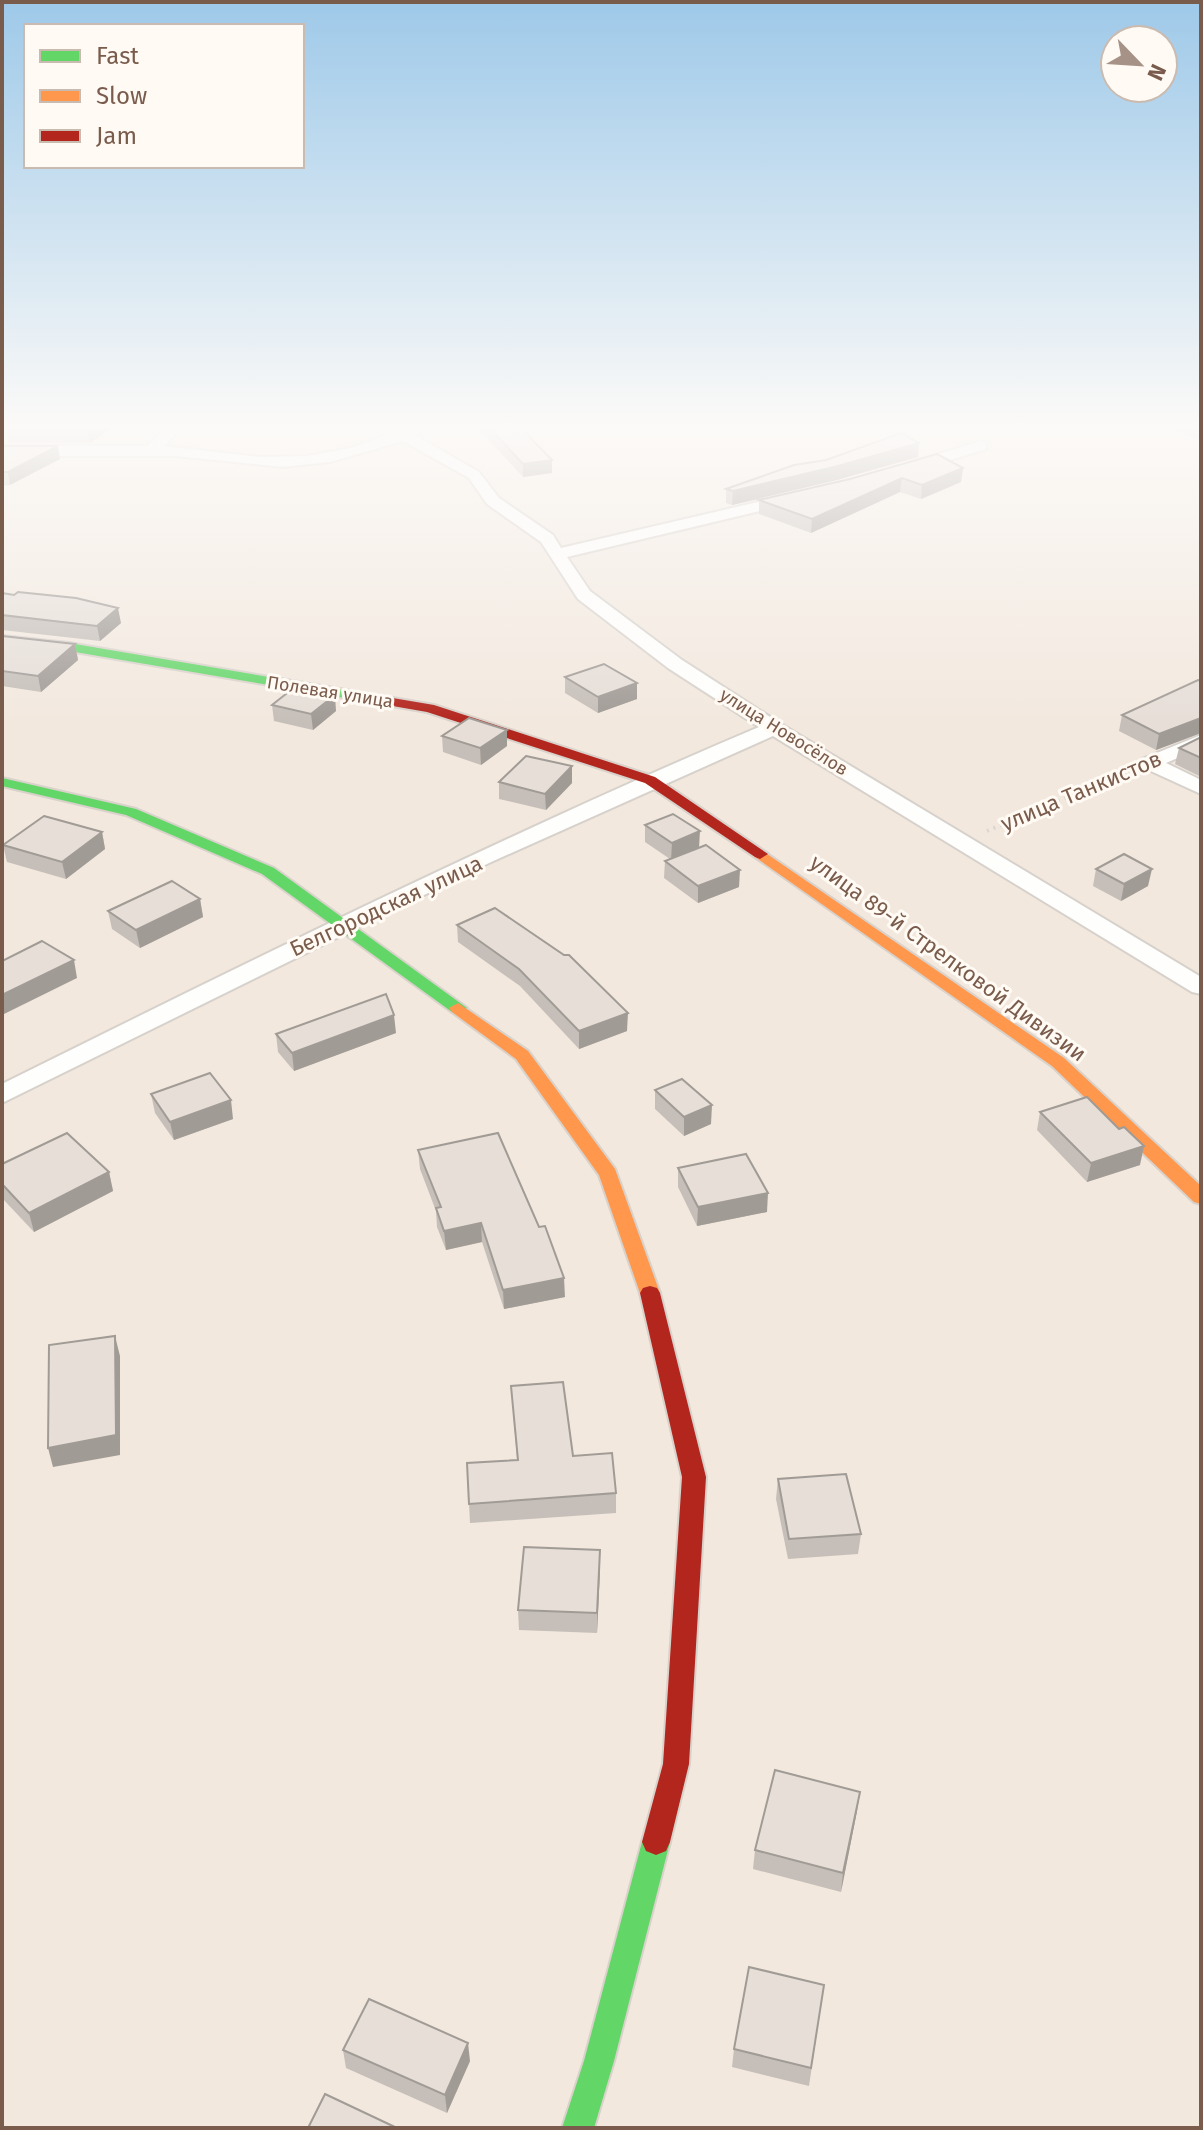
<svg xmlns="http://www.w3.org/2000/svg" width="1203" height="2130" viewBox="0 0 1203 2130" font-family="'Fira Sans',sans-serif">
<style>
.residential{fill:#f2e8de}
.lines{fill:none;stroke-linecap:round;stroke-linejoin:round}
.street-casing{stroke:#d7d1cb;stroke-width:4}
.fast-casing{stroke:#d9d2cb;stroke-width:4}
.slow-casing{stroke:#d9d2cb;stroke-width:4}
.jam-casing{stroke:#d9d2cb;stroke-width:4}
.path-far1{stroke:#dcd5d0;stroke-width:3;stroke-dasharray:1 4;stroke-linecap:butt}
.path{stroke:#dcd5d0;stroke-width:4;stroke-dasharray:2 5;stroke-linecap:butt}
.street{fill:#fefefd;fill-rule:evenodd}
.fast{fill:#63d668;fill-rule:evenodd}
.slow{fill:#ff974d;fill-rule:evenodd}
.jam{fill:#b3261e;fill-rule:evenodd}
.wall{fill:#c6bfb9}
.shaded-wall{fill:#a19b96}
.building{fill:#e6ded7;stroke:#a19b96;stroke-width:2}
.labels{text-anchor:middle;dominant-baseline:central;stroke-width:6;stroke-linejoin:round;paint-order:stroke}
.far-street-label{font-size:18px;fill:#7a5c4d;stroke:#fffaf3}
.street-label{font-size:22px;fill:#7a5c4d;stroke:#fffaf3}
</style>
<rect width="100%" height="100%" fill="#f9f5f0"/>
<rect class="residential" x="2" y="426" width="1199" height="1702"/>
<g class="lines">
<g class="street-casing">
<g id="street">
<path d="M169 426H184L164 446 261 457 307 456 351 448 412 426H422V432L415 435 479 472 499 498 553 535 561 548 792 494 798 496V502L567 557 590 591 682 660 781 724 1201 977V994L1192 992 773 736 489 863 2 1103V1084C252 960 502 836 759 727L668 668 578 599 541 542 487 504 469 478 403 441 330 462 283 467 175 456H2V446H147Z"/>
<path d="M981 441 986 443V449L911 472 903 467 906 464Z"/>
<path d="M1201 735V748L1166 763 1201 780V794L1142 767 1139 763 1142 759Z"/>
</g>
</g>
<g class="fast-casing">
<g id="fast">
<path d="M2 636 69 643 369 694 376 698 369 702 69 651 2 644Z"/>
<path d="M2 778 136 809 274 868 467 1008 458 1013 452 1012 262 874 126 815 2 786Z"/>
<path d="M656 1829 666 1833 670 1842 614 2061 594 2128H562L584 2061 642 1842 646 1833Z"/>
</g>
</g>
<g class="slow-casing">
<g id="slow">
<path d="M760 849 1064 1058 1201 1186V1204L1194 1202 1052 1066 755 857 752 854Z"/>
<path d="M458 1003 528 1051 615 1169 660 1293 657 1298H643L640 1293 599 1175 516 1059 452 1012 449 1008Z"/>
</g>
</g>
<g class="jam-casing">
<g id="jam">
<path d="M369 694 434 705 655 777 768 854 760 859 755 857 645 783 427 712 364 701 362 698Z"/>
<path d="M650 1286 657 1288 660 1293 706 1477 689 1764 670 1842 666 1851 656 1855 646 1851 642 1842 663 1764 682 1477 640 1293 643 1288Z"/>
</g>
</g>
<path class="path-far1" d="M997 441 1044 426"/>
<path class="path" d="M987 831 1129 771"/>
<use href="#street" class="street"/>
<use href="#fast" class="fast"/>
<use href="#slow" class="slow"/>
<use href="#jam" class="jam"/>
</g>
<g class="wall">
<path d="M8 426H116L90 443H8L6 430Z"/>
<path d="M476 426H519L552 460V473L523 477Z"/>
<path d="M1158 426H1201V440Z"/>
<path d="M919 443 918 457 837 480 732 505 726 503V489L826 460Z"/>
<path d="M2 446 60 459 10 485 2 486Z"/>
<path d="M963 468 961 482 921 499 900 492 811 533 759 514V500Z"/>
<path d="M2 593 121 623 100 641 2 630Z"/>
<path d="M2 636 75 644 78 660 41 692 2 686Z"/>
<path d="M565 677 637 683V699L598 713 565 693Z"/>
<path d="M1201 681V733L1156 750 1119 731 1122 715Z"/>
<path d="M272 705 336 711 313 730 274 721Z"/>
<path d="M507 730V746L481 765 443 752 442 736Z"/>
<path d="M1201 737V777L1175 764 1179 748Z"/>
<path d="M499 782 572 783 546 810 499 799Z"/>
<path d="M645 825 699 848 739 887 698 903 664 878 665 861 670 859 645 842Z"/>
<path d="M102 832 105 849 66 879 7 862 3 845Z"/>
<path d="M1096 869 1148 886 1121 901 1093 886Z"/>
<path d="M200 899 203 917 140 948 112 929 108 911Z"/>
<path d="M457 925 627 1031 579 1049 520 986 458 942Z"/>
<path d="M396 1033 294 1071 278 1052 276 1034Z"/>
<path d="M655 1090 711 1124 684 1136 655 1109Z"/>
<path d="M151 1094 233 1119 174 1140 155 1113Z"/>
<path d="M1040 1112 1140 1165 1087 1182 1037 1130Z"/>
<path d="M418 1150 565 1297 504 1309 482 1242 446 1250 437 1227 436 1211 420 1169Z"/>
<path d="M2 1164 109 1172 113 1191 34 1232 2 1198Z"/>
<path d="M678 1168 767 1212 697 1226 678 1187Z"/>
<path d="M511 1386 573 1456 616 1493V1513L470 1523 467 1463 517 1460Z"/>
<path d="M778 1479 861 1534 858 1554 788 1559 776 1499Z"/>
<path d="M600 1569 597 1633 519 1630 518 1610Z"/>
<path d="M857 1811 841 1892 753 1869 755 1850Z"/>
<path d="M824 1985 809 2086 732 2067 734 2049Z"/>
<path d="M343 2050 470 2061 447 2113 346 2068Z"/>
</g>
<g class="shaded-wall">
<path d="M94 426H116L90 443 88 430Z"/>
<path d="M919 443 918 457 837 480 732 505 733 491Z"/>
<path d="M58 446 60 459 10 485 8 472Z"/>
<path d="M552 460V473L523 477V464Z"/>
<path d="M963 468 961 482 921 499 922 485Z"/>
<path d="M902 478 900 492 811 533 812 519Z"/>
<path d="M118 608 121 623 100 641 97 626Z"/>
<path d="M75 644 78 660 41 692 38 676Z"/>
<path d="M637 683V699L598 713V697Z"/>
<path d="M335 695 336 711 313 730 311 714Z"/>
<path d="M1201 718V733L1156 750 1159 734Z"/>
<path d="M507 730V746L481 765 480 748Z"/>
<path d="M572 766V783L546 810 545 794Z"/>
<path d="M700 831 699 848 671 860 672 843Z"/>
<path d="M102 832 105 849 66 879 62 862Z"/>
<path d="M1152 869 1148 886 1121 901 1124 884Z"/>
<path d="M740 870 739 887 698 903V886Z"/>
<path d="M200 899 203 917 140 948 136 930Z"/>
<path d="M74 960 77 978 2 1015V995Z"/>
<path d="M628 1013 627 1031 579 1049V1031Z"/>
<path d="M394 1015 396 1033 294 1071 292 1053Z"/>
<path d="M231 1100 233 1119 174 1140 170 1122Z"/>
<path d="M712 1105 711 1124 684 1136V1117Z"/>
<path d="M1144 1146 1140 1165 1087 1182 1091 1163Z"/>
<path d="M109 1172 113 1191 34 1232 29 1213Z"/>
<path d="M768 1193 767 1212 697 1226 698 1207Z"/>
<path d="M481 1223 482 1242 446 1250 444 1231Z"/>
<path d="M564 1278 565 1297 504 1309 503 1290Z"/>
<path d="M115 1336 120 1356V1455L53 1467 48 1448Z"/>
<path d="M600 1550V1569L597 1633V1613Z"/>
<path d="M860 1792 857 1811 841 1892 843 1873Z"/>
<path d="M468 2043 470 2061 447 2113 445 2095Z"/>
</g>
<g class="building">
<path d="M8 426H94L88 430H6Z"/>
<path d="M488 426H519L552 460 523 464Z"/>
<path d="M901 433 919 443 838 466 733 491 726 489 794 465 826 460Z"/>
<path d="M2 446H58L8 472H2Z"/>
<path d="M937 454 963 468 922 485 902 478 812 519 759 500 850 479Z"/>
<path d="M18 592 76 598 118 608 97 626 2 615V593L14 595Z"/>
<path d="M2 636 75 644 38 676 2 671Z"/>
<path d="M604 664 637 683 598 697 565 677Z"/>
<path d="M1198 680 1201 681V718L1159 734 1122 715Z"/>
<path d="M296 686 335 695 311 714 272 705Z"/>
<path d="M469 718 507 730 480 748 442 736Z"/>
<path d="M1201 737V758L1179 748Z"/>
<path d="M526 756 572 766 545 794 499 782Z"/>
<path d="M673 814 700 831 672 843 645 825Z"/>
<path d="M44 816 102 832 62 862 3 845Z"/>
<path d="M706 845 740 870 698 886 665 861Z"/>
<path d="M1124 854 1152 869 1124 884 1096 869Z"/>
<path d="M172 881 200 899 136 930 108 911Z"/>
<path d="M495 908 564 955H569L628 1013 579 1031 519 969 457 925Z"/>
<path d="M42 941 74 960 2 995V961Z"/>
<path d="M386 994 394 1015 292 1053 276 1034Z"/>
<path d="M210 1073 231 1100 170 1122 151 1094Z"/>
<path d="M682 1079 712 1105 684 1117 655 1090Z"/>
<path d="M1087 1097 1119 1129 1124 1127 1144 1146 1091 1163 1040 1112Z"/>
<path d="M67 1133 109 1172 29 1213 2 1184V1164Z"/>
<path d="M498 1133 539 1227 545 1226 564 1278 503 1290 481 1223 444 1231 436 1208 441 1207 418 1150Z"/>
<path d="M746 1154 768 1193 698 1207 678 1168Z"/>
<path d="M115 1336 116 1435 48 1448 49 1345Z"/>
<path d="M563 1382 573 1456 612 1453 616 1493 469 1504 467 1463 518 1460 511 1386Z"/>
<path d="M846 1474 861 1534 789 1539 778 1479Z"/>
<path d="M524 1547 600 1550 597 1613 518 1610Z"/>
<path d="M775 1770 860 1792 843 1873 755 1850Z"/>
<path d="M749 1967 824 1985 811 2068 734 2049Z"/>
<path d="M369 1999 468 2043 445 2095 343 2050Z"/>
<path d="M325 2094 397 2128H308Z"/>
</g>
<linearGradient id="sky" x2="0" y2="1"><stop stop-color="#9ec9e9"/><stop offset="0.59" stop-color="#fcfaf8"/><stop offset="1" stop-color="#fcfaf8" stop-opacity="0"/></linearGradient>
<rect width="1203" height="724" fill="url(#sky)"/>
<g class="labels">
<g class="far-street-label">
<text transform="translate(330 692) rotate(9)">Полевая улица</text>
<text transform="translate(784 732) rotate(32)">улица Новосёлов</text>
</g>
<g class="street-label">
<text transform="translate(1081 791) rotate(-23)">улица Танкистов</text>
<text transform="translate(386 906) rotate(-25)">Белгородская улица</text>
<text transform="translate(948 958) rotate(36)">улица 89-й Стрелковой Дивизии</text>
</g>
</g>
<rect width="1203" height="2130" fill="none" stroke="#7a5c4d" stroke-width="8"/>
<rect x="24" y="24" width="280" height="144" fill="#fffaf3" stroke="#cabbb1" stroke-width="2"/>
<rect x="40" y="50" width="40" height="12" fill="#63d668" stroke="#cabbb1" stroke-width="2"/>
<text x="96" y="64" font-size="24" fill="#7a5c4d">Fast</text>
<rect x="40" y="90" width="40" height="12" fill="#ff974d" stroke="#cabbb1" stroke-width="2"/>
<text x="96" y="104" font-size="24" fill="#7a5c4d">Slow</text>
<rect x="40" y="130" width="40" height="12" fill="#b3261e" stroke="#cabbb1" stroke-width="2"/>
<text x="96" y="144" font-size="24" fill="#7a5c4d">Jam</text>
<g transform="translate(1139 64) rotate(115)"><circle r="38" fill="#fffaf3" stroke="#cabbb1" stroke-width="2"/>
<path d="M0-6L14 30L0 20L-14 30Z" fill="#a69286"/>
<text y="-12" font-size="22" font-weight="bold" text-anchor="middle" fill="#7a5c4d">N</text>
</g>
</svg>
